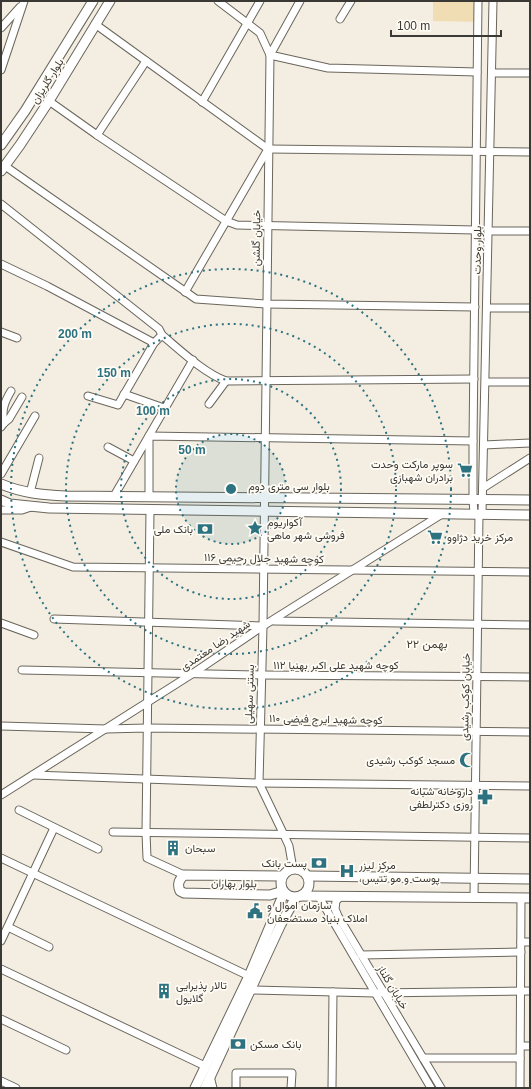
<svg xmlns="http://www.w3.org/2000/svg" width="531" height="1089" viewBox="0 0 531 1089" font-family="Helvetica,Vazirmatn,sans-serif">
<style>
.green{fill:#f1ddb4}
.lines{fill:none;stroke-linecap:round;stroke-linejoin:round}
.minor-casing{stroke:#6a665c;stroke-width:9}
.major-casing{stroke:#6a665c;stroke-width:11}
.minor{stroke:#fff;stroke-width:7}
.major{stroke:#fff;stroke-width:9}
.ring{fill:none;stroke:#2d7281;stroke-width:2;stroke-dasharray:2 4}
.labels{text-anchor:middle;dominant-baseline:central;stroke-width:3.5;stroke-linejoin:round;paint-order:stroke}
.street-label{font-size:11px;fill:#3b3935;stroke:#fffcf5}
.poi-label{font-size:11px;fill:#3b3935;stroke:#fffcf5;text-anchor:start}
.neighbourhood-label{font-size:12px;fill:#464238;stroke:#fffcf5}
.centre{fill:#2d7281;stroke:#fffcf5;stroke-width:2}
.ring-label{font-size:12px;text-anchor:middle;font-weight:bold;fill:#2d7281;stroke:#fffcf5;stroke-width:3.5;stroke-linejoin:round;paint-order:stroke}
</style>
<rect width="100%" height="100%" fill="#f4eee2"/>
<path class="green" d="M433 1H478V22L433 21Z"/>
<g class="lines">
<g class="minor-casing">
<g id="minor">
<path d="M218 1 260 33 270 55 263 626 259 783 284 835 289 846 293 869"/>
<path d="M300 1 270 55 328 68 477 72"/>
<path d="M340 19 351 1"/>
<path d="M95 24 268 149"/>
<path d="M1 28 20 7"/>
<path d="M1 70 24 1"/>
<path d="M492 73H530"/>
<path d="M49 101 97 135 226 221 237 225 475 230"/>
<path d="M202 102 260 1"/>
<path d="M97 135 146 61"/>
<path d="M268 149 530 152"/>
<path d="M5 166 196 299 266 304 475 307"/>
<path d="M1 204 159 329 162 335"/>
<path d="M488 231H530"/>
<path d="M1 264 47 286 154 343"/>
<path d="M185 292 268 149"/>
<path d="M487 308H530"/>
<path d="M1 332 17 338"/>
<path d="M486 382H530"/>
<path d="M124 394 164 408"/>
<path d="M88 396 118 405 154 343 162 335C180 350 204 373 226 381L474 379"/>
<path d="M209 404 226 381"/>
<path d="M4 423C1 410 5 401 11 391"/>
<path d="M1 427 4 423 9 419 22 397"/>
<path d="M484 445 530 443"/>
<path d="M108 447 134 461"/>
<path d="M1 474 35 416"/>
<path d="M483 488 530 458"/>
<path d="M30 493 39 458"/>
<path d="M114 496 193 360"/>
<path d="M149 497V436L473 441"/>
<path d="M1 510H22L31 507"/>
<path d="M150 510 146 833 147 858 184 875"/>
<path d="M474 514 473 499V441L478 1"/>
<path d="M482 514 493 1"/>
<path d="M1 542 73 567 530 572"/>
<path d="M54 619 263 626"/>
<path d="M274 621 530 625"/>
<path d="M1 623 34 635"/>
<path d="M22 670 261 675 530 677"/>
<path d="M1 726 106 729 147 728 530 732"/>
<path d="M33 775 259 783 530 786"/>
<path d="M1 795 192 674 263 626 442 514"/>
<path d="M19 810 98 849"/>
<path d="M113 832 530 838"/>
<path d="M1 858 249 976"/>
<path d="M319 897 431 1088"/>
<path d="M340 897 336 901 335 909 338 916 441 1088"/>
<path d="M474 898 479 514"/>
<path d="M8 927 49 947"/>
<path d="M1 941 54 828"/>
<path d="M521 942H530"/>
<path d="M361 955 521 952"/>
<path d="M1 969 205 1066"/>
<path d="M250 990 375 993 530 991"/>
<path d="M1 1019 66 1050"/>
<path d="M521 1046H530"/>
<path d="M423 1058H520"/>
<path d="M210 1076 213 1088"/>
<path d="M1 1081 16 1088"/>
<path d="M236 1088V1073H292L291 1088"/>
<path d="M332 1088 333 992"/>
<path d="M520 1088 521 898"/>
</g>
</g>
<g class="major-casing">
<g id="major">
<path d="M1 145 25 111 93 1"/>
<path d="M1 171 20 145 49 101 110 1"/>
<path d="M1 484C22 493 43 495 66 496L530 500"/>
<path d="M1 500 10 504 49 508 530 515"/>
<circle cx="295" cy="883" r="14"/>
<path d="M282 876 184 875C179 880 177 884 180 891L184 893 270 895 283 891"/>
<path d="M308 876 530 879"/>
<path d="M300 896 530 898"/>
<path d="M195 1088 249 976 284 893"/>
<path d="M205 1088 281 924 296 897"/>
</g>
</g>
<use href="#minor" class="minor"/>
<use href="#major" class="major"/>
</g>
<circle cx="231" cy="489" r="55" fill="#2d7281" fill-opacity=".12"/>
<g class="ring">
<circle cx="231" cy="489" r="55"/>
<circle cx="231" cy="489" r="110"/>
<circle cx="231" cy="489" r="165"/>
<circle cx="231" cy="489" r="220"/>
</g>
<defs>
<g id="supermarket-bare" transform="scale(1.2)"><path d="M-6-5.5h2.5l.6 2H6L4.5 2H-2.5L-4.4-4H-6ZM-1.5 3.2a1.3 1.3 0 1 0 .1 0ZM3 3.2a1.3 1.3 0 1 0 .1 0Z" fill="#2d7281" stroke="#fffcf5" stroke-width="2.5" paint-order="stroke"/></g>
<g id="sight-bare" transform="scale(1.2)"><path d="M0-6L1.8-2.2L6-1.7L2.9 1.2L3.7 5.4L0 3.3L-3.7 5.4L-2.9 1.2L-6-1.7L-1.8-2.2Z" fill="#2d7281" stroke="#fffcf5" stroke-width="2.5" paint-order="stroke"/></g>
<g id="bank-bare" transform="scale(1.2)"><path d="M-6-4H6V4H-6ZM0-2.3a2.3 2.3 0 1 0 0 4.6a2.3 2.3 0 1 0 0-4.6Z" fill="#2d7281" stroke="#fffcf5" stroke-width="2.5" paint-order="stroke"/></g>
<g id="mosque-bare" transform="scale(1.2)"><path d="M3.5-4.9A6 6 0 1 0 3.5 4.9A5 5 0 1 1 3.5-4.9Z" fill="#2d7281" stroke="#fffcf5" stroke-width="2.5" paint-order="stroke"/></g>
<g id="pharmacy-bare" transform="scale(1.2)"><path d="M-2-6h4v4h4v4h-4v4h-4v-4h-4v-4h4Z" fill="#2d7281" stroke="#fffcf5" stroke-width="2.5" paint-order="stroke"/></g>
<g id="building-bare" transform="scale(1.2)"><path d="M-4-6H4V6H1V3H-1V6H-4ZM-2.5-4.3h1.7v1.8h-1.7ZM.8-4.3h1.7v1.8H.8ZM-2.5-1h1.7V.8h-1.7ZM.8-1h1.7V.8H.8Z" fill="#2d7281" stroke="#fffcf5" stroke-width="2.5" paint-order="stroke"/></g>
<g id="hospital-bare" transform="scale(1.2)"><path d="M-5-5h3v3.5h4V-5h3V5h-3V1.5h-4V5h-3Z" fill="#2d7281" stroke="#fffcf5" stroke-width="2.5" paint-order="stroke"/></g>
<g id="civic-bare" transform="scale(1.2)"><path d="M-.6-6.5H3V-4.5H.6V-3L4-1V1h2V6H-6V1h2V-1L-.6-3ZM-1.2 2.5V6h2.4V2.5Z" fill="#2d7281" stroke="#fffcf5" stroke-width="2.5" paint-order="stroke"/></g>
</defs>
<g fill-rule="evenodd">
<use href="#supermarket-bare" x="465" y="470"/>
<use href="#sight-bare" x="255" y="528"/>
<use href="#bank-bare" x="205" y="529"/>
<use href="#supermarket-bare" x="435" y="537"/>
<use href="#mosque-bare" x="467" y="760"/>
<use href="#pharmacy-bare" x="485" y="797"/>
<use href="#building-bare" x="173" y="848"/>
<use href="#bank-bare" x="319" y="863"/>
<use href="#hospital-bare" x="347" y="871"/>
<use href="#civic-bare" x="255" y="911"/>
<use href="#building-bare" x="164" y="991"/>
<use href="#bank-bare" x="238" y="1044"/>
</g>
<g class="labels">
<g class="street-label">
<text transform="translate(47 81) rotate(-58)">بلوار گلریزان</text>
<text transform="translate(256 238) rotate(-89)">خیابان گلشن</text>
<text transform="translate(477 250) rotate(-89)">بلوار وحدت</text>
<text x="289" y="486">بلوار سی متری دوم</text>
<text transform="translate(264 558) rotate(1)">کوچه شهید جلال رحیمی ۱۱۶</text>
<text transform="translate(215 645) rotate(-34)">شهید رضا معتمدی</text>
<text x="336" y="665">کوچه شهید علی اکبر بهنیا ۱۱۲</text>
<text transform="translate(249 694) rotate(-88)">بستنی سهیلی</text>
<text transform="translate(465 697) rotate(-89)">خیابان کوکب رشیدی</text>
<text transform="translate(326 719) rotate(1)">کوچه شهید ایرج فیضی ۱۱۰</text>
<text transform="translate(234 883) rotate(1)">بلوار بهاران</text>
<text transform="translate(393 987) rotate(59)">خیابان گلناز</text>
</g>
<g class="poi-label">
<text x="453" y="464" text-anchor="end">سوپر مارکت وحدت<tspan x="453" dy="13">برادران شهبازی</tspan></text>
<text x="267" y="522">آکواریوم<tspan x="267" dy="13">فروشی شهر ماهی</tspan></text>
<text x="193" y="529" text-anchor="end">بانک ملی</text>
<text x="447" y="537">مرکز خرید دژاوو</text>
<text x="455" y="760" text-anchor="end">مسجد کوکب رشیدی</text>
<text x="473" y="791" text-anchor="end">داروخانه شبانه<tspan x="473" dy="13">روزی دکترلطفی</tspan></text>
<text x="185" y="848">سبحان</text>
<text x="307" y="863" text-anchor="end">پست بانک</text>
<text x="359" y="865">مرکز لیزر<tspan x="359" dy="13">،پوست و مو تتیس</tspan></text>
<text x="267" y="905">سازمان اموال و<tspan x="267" dy="13">املاک بنیاد مستضعفان</tspan></text>
<text x="176" y="985">تالار پذیرایی<tspan x="176" dy="13">گلایول</tspan></text>
<text x="250" y="1044">بانک مسکن</text>
</g>
<g class="neighbourhood-label">
<text x="427" y="644">۲۲ بهمن</text>
</g>
</g>
<circle cx="231" cy="489" r="6" class="centre"/>
<g class="ring-label">
<text x="75" y="338">200 m</text>
<text x="114" y="377">150 m</text>
<text x="153" y="415">100 m</text>
<text x="192" y="454">50 m</text>
</g>
<rect width="531" height="1089" fill="none" stroke="#3b3935" stroke-width="4"/>
<path d="M391 30v6h110v-6" fill="none" stroke="#3b3935" stroke-width="2"/>
<text x="397" y="30" font-size="12" fill="#3b3935" stroke="#fffcf5" stroke-width="3" paint-order="stroke">100 m</text>
</svg>
